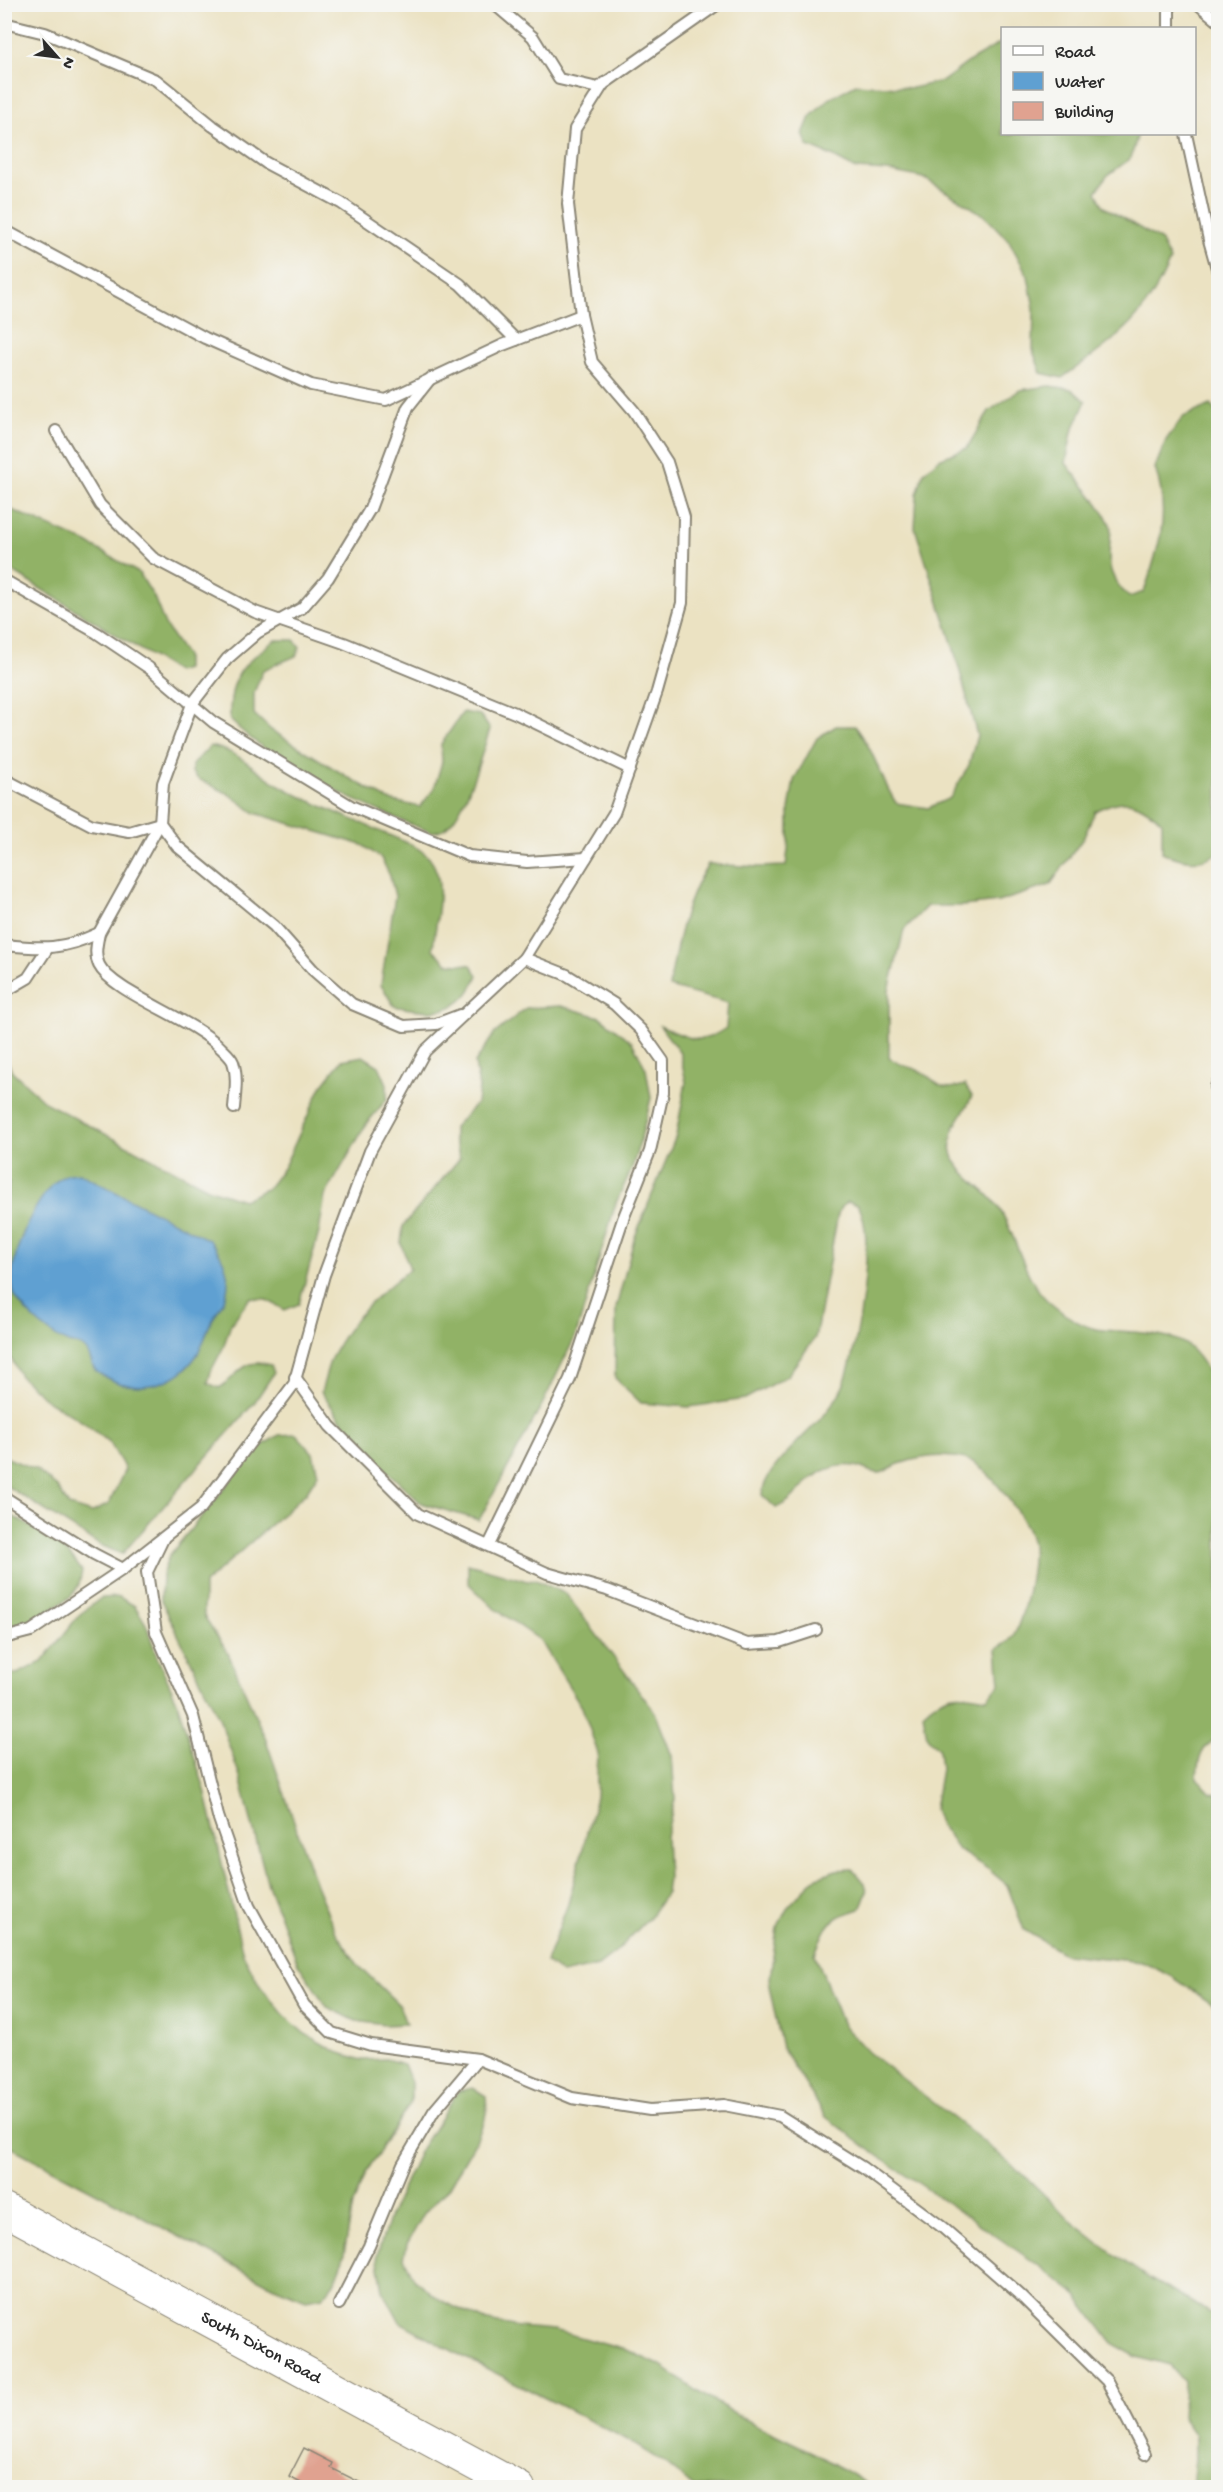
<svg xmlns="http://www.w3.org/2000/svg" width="1223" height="2492" viewBox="0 0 1223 2492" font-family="'Gochi Hand',sans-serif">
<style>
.forest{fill:#91b266;stroke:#5e6e48;stroke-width:1.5}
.water{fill:#5fa0d2;stroke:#45667e;stroke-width:1.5}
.building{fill:#e0a290}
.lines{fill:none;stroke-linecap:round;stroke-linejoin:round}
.lane-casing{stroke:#8b8676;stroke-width:14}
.secondary-casing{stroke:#8b8676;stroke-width:34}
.lane{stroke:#fff;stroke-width:10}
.secondary{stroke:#fff;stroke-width:32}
.labels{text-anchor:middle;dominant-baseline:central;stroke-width:4.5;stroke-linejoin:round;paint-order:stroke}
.street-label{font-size:18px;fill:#2b2b2b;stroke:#f6f6f2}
</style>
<rect width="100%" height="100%" fill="#f6f6f2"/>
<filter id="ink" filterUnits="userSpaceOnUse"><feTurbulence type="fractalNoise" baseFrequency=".0167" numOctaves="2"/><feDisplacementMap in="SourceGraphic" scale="12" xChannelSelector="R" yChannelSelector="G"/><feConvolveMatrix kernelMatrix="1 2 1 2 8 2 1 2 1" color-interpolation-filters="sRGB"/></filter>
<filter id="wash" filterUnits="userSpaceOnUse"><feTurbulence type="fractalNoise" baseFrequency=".008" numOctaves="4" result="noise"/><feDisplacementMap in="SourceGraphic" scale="24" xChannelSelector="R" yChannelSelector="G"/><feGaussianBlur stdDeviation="1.35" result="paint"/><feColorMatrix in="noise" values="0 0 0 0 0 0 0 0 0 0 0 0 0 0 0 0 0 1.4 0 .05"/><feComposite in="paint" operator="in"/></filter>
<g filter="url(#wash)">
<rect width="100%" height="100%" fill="#ebe2c2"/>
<g class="forest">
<path d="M1002 42V134H1138L1131 158 1107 176 1096 192 1104 207 1160 240 1170 260C1145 322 1114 340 1062 378L1041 373 1033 351 1034 308 1028 276 1009 241 984 215 924 178 888 171 856 169 832 156 808 146 803 134 810 117 830 98 856 84 912 88 943 81 970 61Z"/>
<path d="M1049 386 1071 389 1086 401 1072 432 1066 463C1080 484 1099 500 1110 524 1112 530 1110 536 1110 542 1107 567 1111 580 1129 597L1144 592C1159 547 1171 515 1155 468L1166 440 1183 417 1211 405 1218 413V853C1200 865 1180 861 1162 852V821C1136 801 1126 795 1095 811L1084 837 1050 885 998 902 963 906H927L904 930 889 990V1058C898 1064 905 1066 915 1069 939 1078 933 1094 965 1085L972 1096C967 1108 959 1117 954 1128 940 1168 978 1179 997 1205 1017 1234 1022 1278 1049 1302 1062 1313 1079 1325 1096 1329 1120 1333 1171 1330 1189 1347 1205 1361 1211 1379 1218 1398V1738C1201 1746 1198 1760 1197 1778L1211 1793 1218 1794V2008L1171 1976 1142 1962 1064 1954 1024 1930 1007 1885 988 1869 958 1850 939 1823 934 1809 941 1769 939 1750 927 1737 923 1713C947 1690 956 1693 987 1698L1000 1684 997 1649C1001 1646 1006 1644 1009 1641 1024 1625 1034 1566 1032 1545 1028 1520 995 1478 975 1463 970 1460 960 1457 953 1457 936 1455 916 1458 899 1464 893 1466 886 1472 879 1473 872 1473 868 1471 862 1468 850 1463 833 1466 822 1472 803 1480 796 1501 776 1508L762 1495C763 1469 810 1432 826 1413 833 1404 842 1391 845 1381 858 1344 877 1238 858 1205L848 1202 841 1207 838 1214 815 1338 787 1376 745 1399 689 1407 641 1403 615 1378 616 1308 634 1239 676 1136 686 1082 680 1053 660 1026C689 1038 699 1047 726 1028L728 1003 669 987C677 944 684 901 708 864L759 867 786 866 789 841V810L794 780 817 738 836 726H855C874 749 880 778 896 803L928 808 950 798 969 765 977 735 953 646 915 528 917 494 924 472 939 459 967 448 989 411 1020 390Z"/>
<path d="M5 507 87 543 139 573 154 597 165 625 186 656V669L177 672 5 567Z"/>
<path d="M275 640H294L300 647 296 656 263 670 254 693V714L271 730 351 779 389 800 420 807 434 789 442 762 441 744 463 712 480 715 490 729C482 753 465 815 445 828 441 831 436 831 431 832 365 807 280 769 230 720 229 676 241 666 275 640Z"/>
<path d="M210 746C240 751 256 772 281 786 314 805 351 818 386 834 400 840 420 846 430 859 448 883 435 921 433 949L447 963 471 965 478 975C462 1017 431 1014 394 1006L381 985 395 896 390 876 381 858 362 845 255 813 227 793 198 779 192 772V765Z"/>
<path d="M561 1006 600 1017 632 1042 646 1069 651 1098 641 1138 632 1168 616 1203 576 1335 542 1405 479 1520 421 1503 358 1444 321 1392C325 1380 327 1367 332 1356 349 1320 379 1293 410 1269L401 1244 403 1226 460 1158 454 1140V1127L477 1103 479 1088 475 1063 494 1034 526 1008Z"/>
<path d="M4 1053 12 1071 46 1103 210 1189 243 1200 268 1188 284 1167 321 1087 342 1060 363 1056 379 1066 387 1084V1099L367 1123 325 1196 319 1232 299 1304 285 1310 265 1299 250 1298 231 1324 223 1348 211 1371 208 1383 219 1388C240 1375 242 1357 271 1365L274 1373 254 1403 122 1554 98 1544 5 1485V1457L36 1470 57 1487 69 1506 91 1513 109 1504 125 1469 110 1443 83 1422 48 1401 20 1376 5 1346 4 1211 9 1183 4 1178Z"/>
<path d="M296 1434 313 1453 318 1474 306 1493 204 1584V1616L228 1653 266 1740 316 1885 336 1933 358 1965 399 2005 406 2024 384 2025 356 2021 327 2007 298 1964 268 1885 239 1774 220 1720 161 1600 162 1575 169 1556 256 1449 279 1435Z"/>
<path d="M5 1512C34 1529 63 1541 82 1571L79 1585 71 1596 32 1624 5 1632Z"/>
<path d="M468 1564 527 1581 536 1580 566 1594 655 1712 672 1756 675 1799 666 1836 668 1878 666 1893 650 1917 616 1952 598 1966 562 1974 546 1962 568 1904 583 1848 596 1797 598 1753 582 1707 540 1640 495 1609 468 1583Z"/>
<path d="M119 1597 135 1606 146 1624 157 1657 176 1699 205 1790 243 1954 260 1986 284 2015 305 2034 337 2052 362 2060 386 2059 404 2064 411 2082V2102L365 2174 353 2205 342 2264 334 2283 323 2297 306 2300 272 2286 5 2144V1674H17L42 1662 79 1615 101 1598Z"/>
<path d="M852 1869C868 1885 871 1887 860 1909 828 1919 827 1922 815 1954L843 2025 868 2052 983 2141 1024 2175 1070 2220 1109 2251 1150 2279 1218 2317V2487H1192L1195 2459V2435L1182 2417 1184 2382 1170 2366 1137 2357 1112 2343 1074 2292 1031 2260 864 2146 826 2117 782 2048 769 1986 777 1928 788 1907 815 1878 836 1870Z"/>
<path d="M473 2088 486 2096 487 2114 477 2139 448 2189 425 2212 407 2244 404 2258 415 2280 442 2301 483 2320 518 2327 554 2330 629 2351 659 2365 708 2398 756 2425 820 2456 873 2487H694L666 2464 626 2439 456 2353 400 2322 383 2290 377 2255 391 2213 420 2150 458 2091Z"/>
</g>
<path class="water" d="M79 1173 209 1240C225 1257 234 1281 223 1302 219 1309 215 1315 211 1322 206 1333 203 1346 197 1355 175 1388 132 1395 100 1374 89 1368 93 1355 84 1348 79 1343 73 1345 68 1343 49 1334 27 1315 16 1298 0 1270 38 1186 66 1175 69 1173 76 1174 79 1173Z"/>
<g id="blocks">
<path class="building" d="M304 2448 333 2463 331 2468 369 2487H309L289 2477Z"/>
</g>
</g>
<g filter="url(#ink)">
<use href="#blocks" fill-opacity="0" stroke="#8b8676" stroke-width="1.5"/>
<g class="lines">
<g class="lane-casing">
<g id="lane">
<path d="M410 4H418"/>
<path d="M494 4 533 37 559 79 598 88 718 4"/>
<path d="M1169 4V28"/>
<path d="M1198 4 1218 21"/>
<path d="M4 23 45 33 156 80 213 126 266 163 341 203 460 284 516 340"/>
<path d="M1186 134 1209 240 1218 272"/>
<path d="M4 230 205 338 311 385 386 400 503 345 581 315"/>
<path d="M431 378 408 407 370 509 328 578 302 608 257 633 227 659 192 704 163 783 160 823 177 846 274 926 313 970 352 1004 404 1026 436 1024 460 1015"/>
<path d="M56 431 100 505 153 558 255 612 344 643 515 713 630 769"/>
<path d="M4 580 97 633 149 668 213 722 351 806 469 856 527 862 586 858"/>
<path d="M4 779 92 825 129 832 160 823"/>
<path d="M160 823 99 933C97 944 94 954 99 965 113 993 194 1019 221 1048 225 1052 231 1057 233 1062 238 1077 235 1094 234 1108"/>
<path d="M4 945C44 949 62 950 99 933"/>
<path d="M4 992 28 978 47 949"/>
<path d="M1216 1087 1218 1082"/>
<path d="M295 1377 330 1426 418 1514 547 1573 607 1590 747 1644 779 1642 816 1630"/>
<path d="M4 1497 94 1554 123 1569"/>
<path d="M163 1539 147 1572 156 1632 193 1716 218 1816 249 1906 304 2005 332 2033 371 2045 478 2059 572 2098 650 2110 724 2105 780 2116 863 2168 942 2227 1020 2295 1107 2381 1145 2454"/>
<path d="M489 1545 570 1379 623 1219 650 1151 663 1093V1061L641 1030 614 1004 567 975 524 958"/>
<path d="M4 1638 31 1631 123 1569 201 1508 294 1384 324 1275 370 1151 425 1051 524 958 614 813 657 692 682 603 684 517 667 462 634 411 592 362 581 315 568 204 575 129 604 83"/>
<path d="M339 2304 369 2246 403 2164 434 2111 478 2059"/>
</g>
</g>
<g class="secondary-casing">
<g id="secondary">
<path id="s1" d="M4 2209 519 2488"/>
</g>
</g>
<use href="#lane" class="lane"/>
<use href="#secondary" class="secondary"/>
</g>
</g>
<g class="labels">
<g class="street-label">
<text stroke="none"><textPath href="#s1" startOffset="292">South Dixon Road</textPath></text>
</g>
</g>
<rect width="1223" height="2492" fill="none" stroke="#f6f6f2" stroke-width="24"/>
<rect x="1001" y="27" width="195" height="108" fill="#f6f6f2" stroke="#a5a5a2" stroke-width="1.5"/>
<rect x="1013" y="46" width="30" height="9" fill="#ffffff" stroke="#a5a5a2" stroke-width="1.5"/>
<text x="1055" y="57" font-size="18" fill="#2b2b2b">Road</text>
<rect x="1013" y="72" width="30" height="18" fill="#5fa0d2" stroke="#a5a5a2" stroke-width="1.5"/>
<text x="1055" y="87" font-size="18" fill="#2b2b2b">Water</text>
<rect x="1013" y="102" width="30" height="18" fill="#e0a290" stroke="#a5a5a2" stroke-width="1.5"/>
<text x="1055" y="117" font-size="18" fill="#2b2b2b">Building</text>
<g transform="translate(57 57) rotate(118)" stroke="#f6f6f2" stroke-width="4.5" paint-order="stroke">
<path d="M0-4.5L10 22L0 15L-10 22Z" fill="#2b2b2b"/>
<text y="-9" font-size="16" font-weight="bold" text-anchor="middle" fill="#2b2b2b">N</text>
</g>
</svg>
